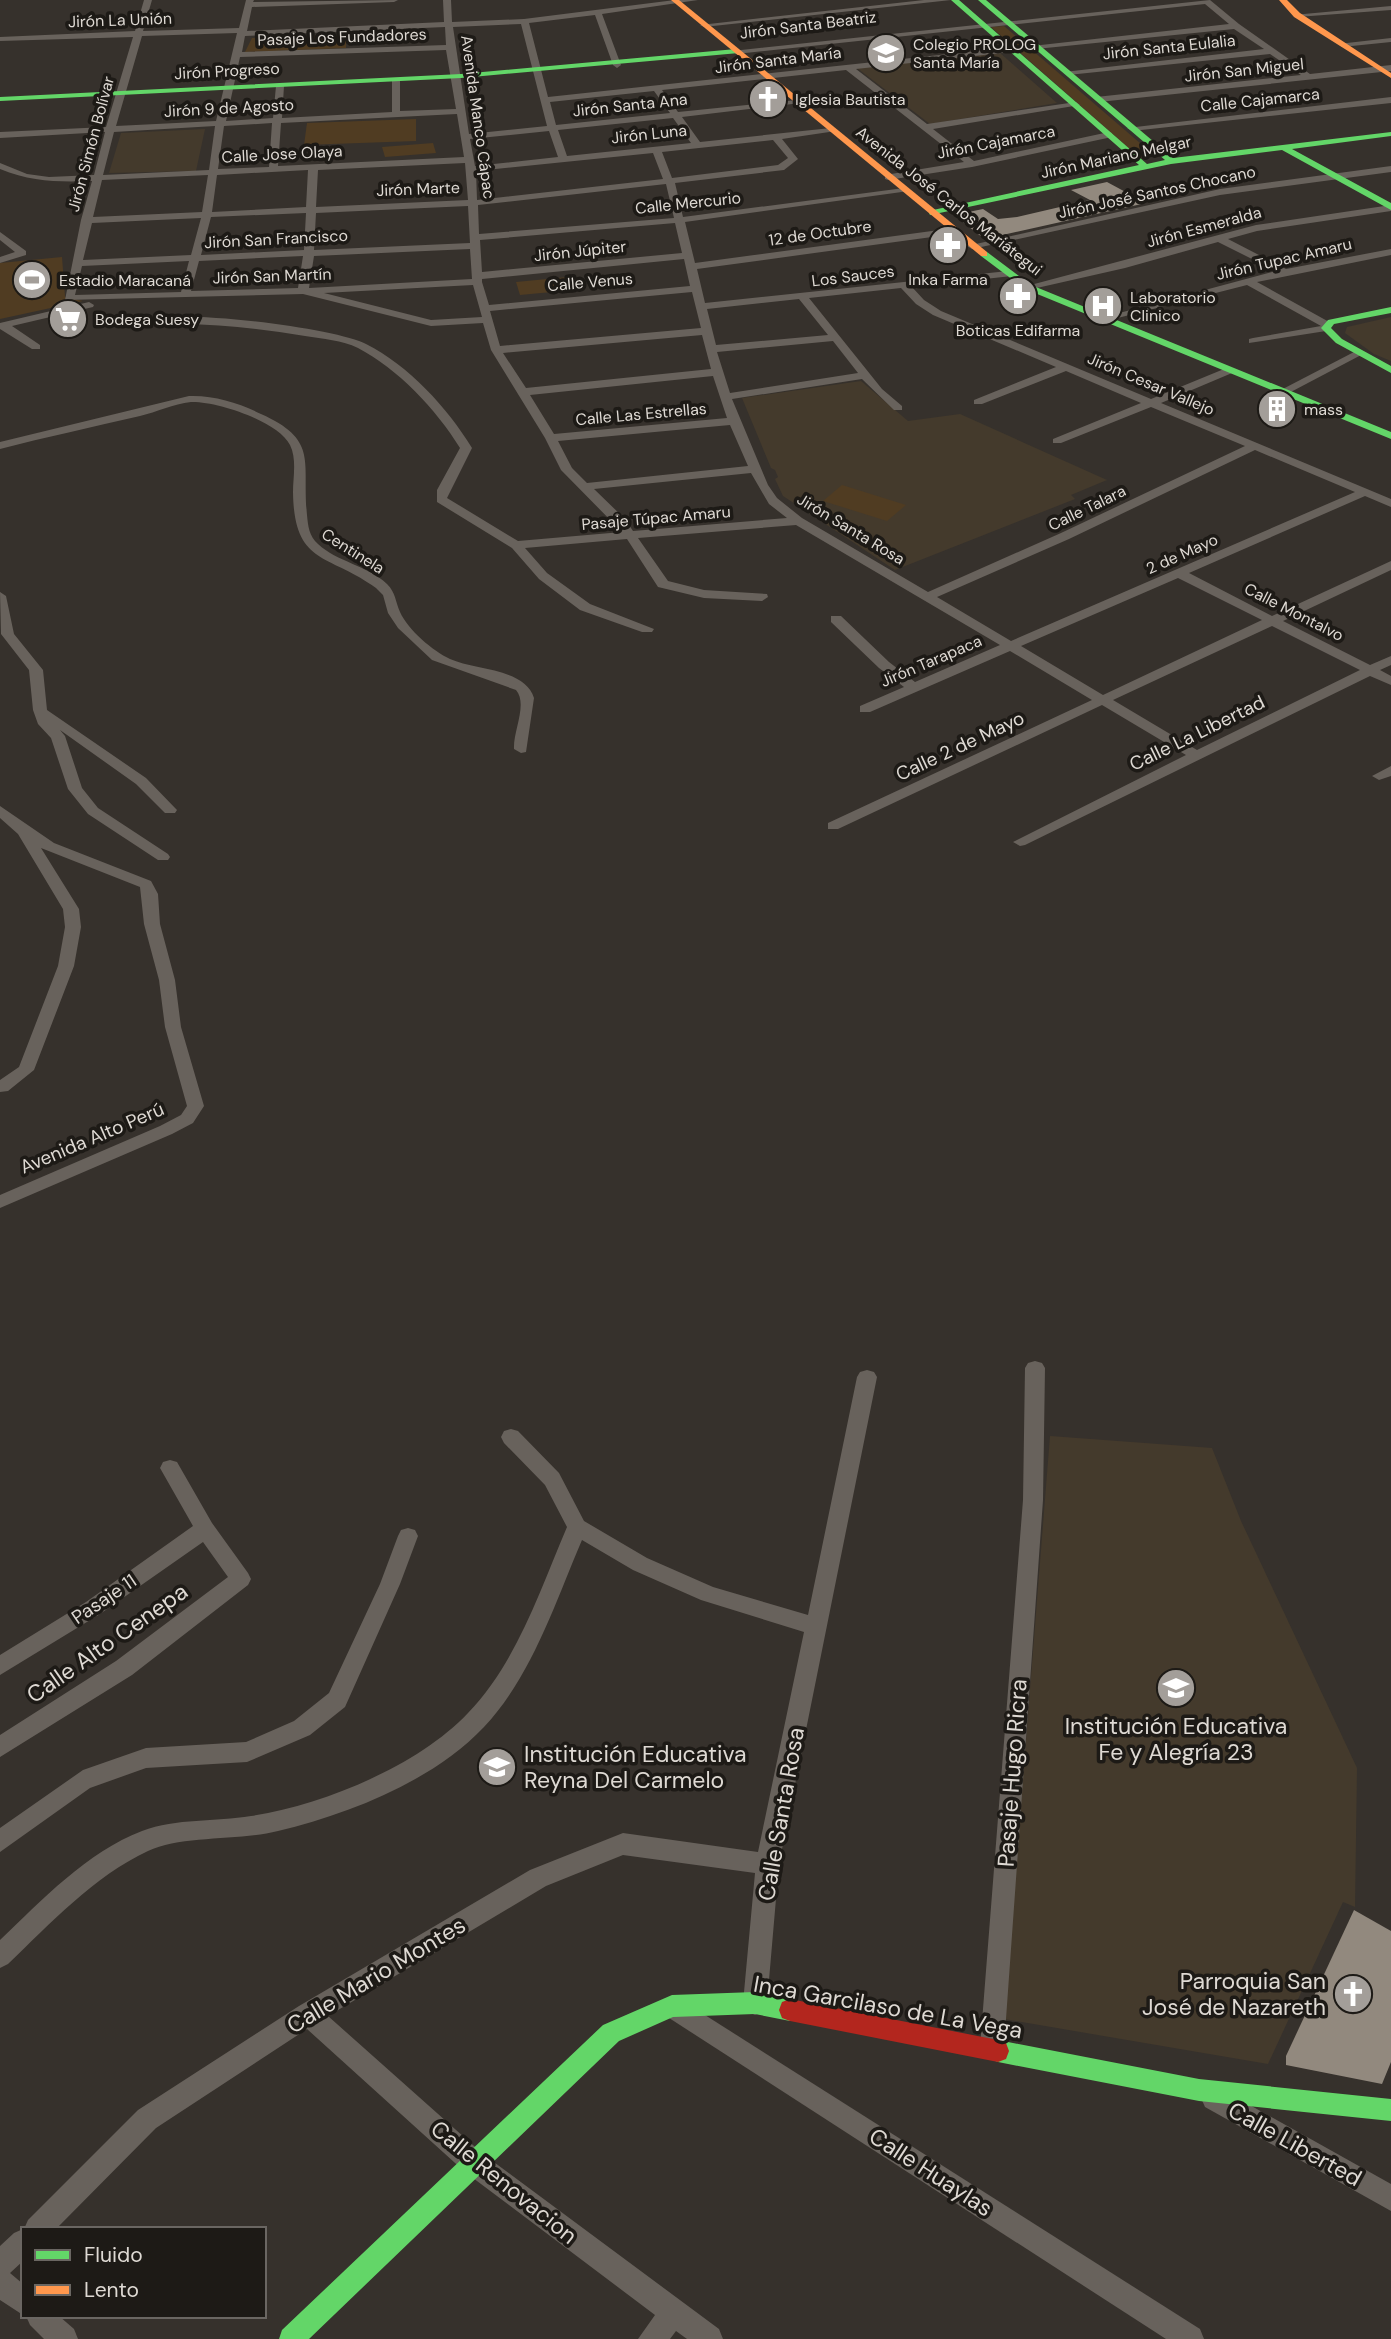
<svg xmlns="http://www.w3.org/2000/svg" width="1391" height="2339" viewBox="0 0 1391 2339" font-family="'DM Sans',sans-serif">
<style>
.built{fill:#443a2c}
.green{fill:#503c22}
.building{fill:#92897e}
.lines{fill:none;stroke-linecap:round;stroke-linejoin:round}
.street{fill:#68625c;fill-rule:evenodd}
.fast{fill:#63d668;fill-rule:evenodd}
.slow{fill:#ff974d;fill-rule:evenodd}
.jam{fill:#b3261e;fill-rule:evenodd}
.labels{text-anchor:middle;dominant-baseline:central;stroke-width:7;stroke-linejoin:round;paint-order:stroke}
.far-street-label{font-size:16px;fill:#ded9d3;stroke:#1d1a16}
.far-poi-label{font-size:16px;fill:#ded9d3;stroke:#1d1a16;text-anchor:start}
.street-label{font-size:19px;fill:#ded9d3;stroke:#1d1a16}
.near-street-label{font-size:23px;fill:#ded9d3;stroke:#1d1a16}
.near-poi-label{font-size:23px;fill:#ded9d3;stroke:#1d1a16}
</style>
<rect width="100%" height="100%" fill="#36312c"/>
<g class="built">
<path d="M1000 53 1057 103 930 124 857 68Z"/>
<path d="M205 129 196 171 109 173 121 133Z"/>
<path d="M1391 317V361L1374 354 1345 333 1347 327Z"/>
<path d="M861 381 908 421 960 414 1107 480 1071 495 1075 499 895 570 783 496 775 479 778 477 775 470 771 468 742 398Z"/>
<path d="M1050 1436 1212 1448 1241 1521 1357 1768 1355 1907 1343 1902 1268 2064 1004 2019Z"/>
</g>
<g class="green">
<path d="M1004 26 1155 156 1140 158 991 27Z"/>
<path d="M346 35V48L245 52 252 38Z"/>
<path d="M416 119V141L304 145 307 123Z"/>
<path d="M433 143 436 153 385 157 382 147Z"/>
<path d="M62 257 65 297 83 301 0 319V263Z"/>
<path d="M568 277 573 290 520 295 516 282Z"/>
<path d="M842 485 906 505 887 521 823 501Z"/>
</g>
<g class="building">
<path d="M1107 182 1146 203 989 238 982 237 954 215 983 209 998 219 1017 217 1090 200 1071 190Z"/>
<path d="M1354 1910 1391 1931V2062L1382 2084 1286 2065V2056Z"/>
</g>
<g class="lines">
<g class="street">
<path d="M144 0H152L143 31 239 28 246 0H254L253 2 398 0 394 2 252 7 247 31 444 22 443 0H451L452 22 524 19 675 0H698L602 14 621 65 617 68 613 65 595 15 529 23 548 97 1014 47 1011 52 856 69 927 124 1076 102 1080 105 933 129 974 161 1109 132 1112 133V137L972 167 888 180 885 179V175L964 162 846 70 662 90 678 112 797 100 801 103 682 117 700 142 831 128 836 131 782 139 798 159 784 170 675 183 683 217 904 188 909 191 685 222 695 263 954 228 959 231 954 234 697 269 705 303 1008 271 1012 272V276L912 287 924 300 941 311 1151 399 1224 369H1232V373L1161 403 1391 499V507L1365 496 1189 573 1272 616 1391 561V570L1283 621 1370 665 1391 656V665L1380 670 1391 676V685L1370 676 1025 845 1020 846 1013 842 1186 755 1102 705 838 829H828V823L1092 700 1010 651 870 712H860V706L904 687 879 668 831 622V616H841L889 662 915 682 1000 645 796 525 638 538 668 581 704 590 767 594 768 597 762 601 704 598 658 587 627 539 525 548 547 573 590 604 654 629 652 632H642L580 610 539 579 512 548 437 502V490L460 448C436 409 398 369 358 348 342 340 323 339 305 336 250 327 196 321 140 326L135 323C160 305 337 328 366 344 409 366 447 407 472 448L447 498 518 541 622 532 561 470 545 438 491 350 483 323 431 326 303 294 65 300 81 220 92 181C58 182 32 182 0 169V163L27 174 49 177 94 175 105 132 0 138V132L106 127 133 37 0 41V37L135 31ZM521 24 547 126 469 134 453 27ZM445 27 446 45 242 52 245 36ZM237 33 216 121 116 126 142 36ZM446 50 456 109 400 111V81L396 78 392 81V112L282 118 284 86 280 83 276 86 273 118 226 121 240 57ZM654 91 670 113 556 125 550 102ZM457 114 464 157 278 166 281 123ZM673 118 691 143 567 156 558 130ZM272 123 269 167 218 169 224 126ZM215 126 209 170 103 175 114 132ZM549 131 558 157 475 166 470 139ZM773 140 788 158 778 165 672 178 662 152ZM653 153 663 179 477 200 476 171ZM465 163 468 200 316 207 318 170ZM308 170 306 207 212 212 217 175ZM208 175 202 212 93 217 102 180ZM666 184 674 218 479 234 478 205ZM468 206 470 243 314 250 316 213ZM306 213 304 250 201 255 211 217ZM201 218 191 255 83 260 92 223ZM675 223 682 253 482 272 480 240ZM470 249 472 279 309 288 314 256ZM303 256 298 288 191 291 199 261ZM684 259 690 286 489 305 482 282V279ZM189 261 181 292 75 295 82 266ZM473 285 482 317 431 320 324 293ZM901 288 916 304 933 315 1056 367 974 400V404H982L1066 371 1141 403 1053 439V443H1061L1151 407 1245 446 1061 533 928 592 802 518 777 498 768 485 732 399 862 379 894 410H902V406L882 389 809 298ZM692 292 701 328 500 346 490 311ZM799 299 828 335 716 345 707 309ZM702 335 711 369 526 388 503 353ZM833 341 858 373 730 393 717 352ZM713 376 727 418 554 434 530 395ZM730 425 748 466 587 483 572 468 558 441ZM1255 450 1355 492 1011 641 937 597 1069 539ZM751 473 769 504 787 518 633 531 625 519 594 489ZM1178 578 1262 620 1103 695 1021 646ZM1272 626 1360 670 1197 750 1113 700Z"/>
<path d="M924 0H951L704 27 700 25Z"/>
<path d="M1210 0 1239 24 1310 74 1391 65V71L1099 102 1096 97 1301 75 1270 54 1068 75 1064 72 1264 49 1234 29 1036 49 1032 46 1229 24 1205 4 736 54 732 51Z"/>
<path d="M1391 6V10L1297 17 1293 15Z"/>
<path d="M1391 38V42L1342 47 1338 44Z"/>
<path d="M1391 97V103L1132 131 1127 128Z"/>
<path d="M1391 166V172L1220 195 972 249 967 246 1220 189Z"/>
<path d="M1391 205V211L1257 231 1228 239 1286 269 1391 249V255L1257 282 1331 323V328L1326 331 1249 343V339L1253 338 1321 326 1247 285 1102 322 1097 319 1276 271 1218 242 1125 268 1028 290 1023 287 1256 225Z"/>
<path d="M0 232 26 251V255L0 263V257L15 252 0 240Z"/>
<path d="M89 302 94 305 93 307 12 326 40 345V349H32L0 329V323Z"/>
<path d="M1354 352 1363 354 1287 394 1277 392Z"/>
<path d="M189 396C214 395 239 403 261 414 319 440 302 461 307 515 308 526 309 536 318 544 337 562 367 565 387 584 396 593 395 601 400 612 408 630 433 651 450 659 474 670 525 668 534 698L526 752 521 753 514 749C513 731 528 704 516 690L432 660 398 628 388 613 383 595 376 588C328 553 294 566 293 492 293 478 297 459 290 445 278 421 216 401 191 402 173 404 157 412 140 416 93 427 46 437 0 449V442Z"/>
<path d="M0 592 6 596 14 634 43 670 47 710 146 778 177 810 175 813H165L136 784 60 730 65 736 82 788 98 808 168 854 170 857 168 860H158L88 814 68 789 51 738 38 724 33 710 29 670 1 634Z"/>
<path d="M1391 766V776L1379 780 1372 776Z"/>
<path d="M0 806 54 843 151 881 158 894 160 924 175 980 181 1027 204 1106 193 1123 172 1134 0 1208V1195L160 1126 181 1115 187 1106 165 1027 159 980 144 924 140 887 41 848 79 909 81 927 74 966 34 1070 8 1091 0 1092V1080L19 1067 58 966 65 927 63 909 18 834 0 818Z"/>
<path d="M1035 1361 1042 1363 1045 1368 1043 1500 1004 2047 1001 2056 992 2059 983 2056 980 2047 1023 1500 1025 1368 1028 1363Z"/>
<path d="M867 1370 874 1372 877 1377 779 1864 767 2003 764 2011 755 2015 746 2011 743 2003 755 1873 623 1855 546 1886 328 2016 483 2154 719 2329 723 2339H687L676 2331 670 2339H638L655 2315 465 2172 307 2029 156 2128 56 2229H24L28 2220 138 2110 299 2006 530 1870 623 1833 758 1852 804 1632 701 1600 633 1570 582 1540C555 1603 532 1676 484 1727 433 1781 349 1814 278 1831 239 1841 182 1835 148 1851 94 1876 50 1924 8 1964L0 1968V1940C42 1900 87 1852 142 1831 177 1818 215 1822 251 1816 323 1805 418 1766 468 1713 517 1662 540 1590 567 1527L545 1485 504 1443 501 1437 504 1431 511 1429 518 1431 559 1473 584 1521 647 1558 713 1587 808 1615 857 1377 860 1372Z"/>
<path d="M170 1460 177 1462 212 1523 248 1573 251 1579 248 1585 132 1675 0 1757V1735L116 1661 228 1577 203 1542 100 1614 0 1675V1655L86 1602 193 1526 160 1468 163 1462Z"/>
<path d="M408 1528 415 1530 418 1536 400 1584 345 1707 310 1735 247 1762 146 1768 90 1788 0 1852V1828L83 1770 146 1748 246 1742 294 1721 329 1693 380 1584 398 1536 401 1530Z"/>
<path d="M675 1996 1200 2329 1204 2339H1166L666 2016 663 2008 666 2000Z"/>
<path d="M1214 2085 1391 2184V2211L1205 2107 1201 2098 1205 2089Z"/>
<path d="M23 2229V2261L10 2273 23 2284V2315L0 2300V2246L14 2233Z"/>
<path d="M26 2316H59L74 2329 78 2339H44L30 2325Z"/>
</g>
<g class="fast">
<path d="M951 0H959L1147 164 1165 160 978 0H986L1173 158 1391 132V136L1292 149 1391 203V210L1282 150 1171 164 930 215 929 213 933 210 1139 165Z"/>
<path d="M736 49 739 53 461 78 0 101V97L461 74Z"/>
<path d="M981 252H987L1031 285 1391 432V439L1025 289 981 256Z"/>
<path d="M1391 307V313L1334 324 1331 328 1342 339 1391 366V373L1336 343 1321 328 1328 320Z"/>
<path d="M755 1992 798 2002 801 2010 798 2018 790 2021 755 2014 673 2017 619 2041 309 2339H279L282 2330 603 2025 672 1995Z"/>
<path d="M998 2040 1199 2079 1391 2099V2121L1199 2101 998 2062 990 2059 987 2051 990 2043Z"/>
</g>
<g class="slow">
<path d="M671 0H679L987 252V256H981Z"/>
<path d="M1279 0H1287L1300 13 1391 73V78L1294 17Z"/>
</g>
<path class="jam" d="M790 1999 998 2040 1006 2043 1009 2051 1006 2059 998 2062 790 2021 782 2018 779 2010 782 2002Z"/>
</g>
<defs>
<g id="school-disc" transform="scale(2.0125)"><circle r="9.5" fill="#a39e99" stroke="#1d1a16"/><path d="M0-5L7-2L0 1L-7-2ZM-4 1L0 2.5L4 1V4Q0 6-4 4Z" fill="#fff"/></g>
<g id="church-disc" transform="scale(2.0125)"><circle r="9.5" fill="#a39e99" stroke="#1d1a16"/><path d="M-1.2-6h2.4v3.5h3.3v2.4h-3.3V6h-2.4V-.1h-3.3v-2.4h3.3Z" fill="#fff"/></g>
<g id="pharmacy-disc" transform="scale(2.0125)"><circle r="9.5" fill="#a39e99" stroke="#1d1a16"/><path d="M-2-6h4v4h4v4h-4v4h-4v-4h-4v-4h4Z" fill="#fff"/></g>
<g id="stadium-disc" transform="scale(2.0125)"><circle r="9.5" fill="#a39e99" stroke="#1d1a16"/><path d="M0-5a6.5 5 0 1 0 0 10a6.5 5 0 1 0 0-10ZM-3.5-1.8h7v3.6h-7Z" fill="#fff"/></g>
<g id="hospital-disc" transform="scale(2.0125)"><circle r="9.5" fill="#a39e99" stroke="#1d1a16"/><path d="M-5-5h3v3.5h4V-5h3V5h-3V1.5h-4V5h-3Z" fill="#fff"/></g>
<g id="supermarket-disc" transform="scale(2.0125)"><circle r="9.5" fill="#a39e99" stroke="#1d1a16"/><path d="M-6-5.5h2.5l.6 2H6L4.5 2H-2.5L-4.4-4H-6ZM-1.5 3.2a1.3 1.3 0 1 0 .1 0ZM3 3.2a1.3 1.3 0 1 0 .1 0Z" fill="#fff"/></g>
<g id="building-disc" transform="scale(2.0125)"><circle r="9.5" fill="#a39e99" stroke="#1d1a16"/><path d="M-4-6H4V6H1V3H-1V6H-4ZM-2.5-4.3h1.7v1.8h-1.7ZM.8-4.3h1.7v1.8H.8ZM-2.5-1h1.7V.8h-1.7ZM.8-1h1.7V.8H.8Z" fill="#fff"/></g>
</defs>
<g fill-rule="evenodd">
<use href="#school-disc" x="886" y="53"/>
<use href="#church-disc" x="768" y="99"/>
<use href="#pharmacy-disc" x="948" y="245"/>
<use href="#stadium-disc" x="32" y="280"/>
<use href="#pharmacy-disc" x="1018" y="296"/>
<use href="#hospital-disc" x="1103" y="306"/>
<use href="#supermarket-disc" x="68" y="319"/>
<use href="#building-disc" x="1277" y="409"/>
<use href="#school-disc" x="1176" y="1688"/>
<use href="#school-disc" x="497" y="1767"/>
<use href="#church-disc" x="1353" y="1994"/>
</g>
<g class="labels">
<g class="far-street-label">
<text transform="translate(120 20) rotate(-2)">Jirón La Unión</text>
<text transform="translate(808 25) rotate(-7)">Jirón Santa Beatriz</text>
<text transform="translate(342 37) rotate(-2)">Pasaje Los Fundadores</text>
<text transform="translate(1169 47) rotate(-6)">Jirón Santa Eulalia</text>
<text transform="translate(778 60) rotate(-7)">Jirón Santa María</text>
<text transform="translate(1244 70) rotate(-6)">Jirón San Miguel</text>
<text transform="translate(227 71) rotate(-3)">Jirón Progreso</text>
<text transform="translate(1260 100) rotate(-6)">Calle Cajamarca</text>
<text transform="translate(630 105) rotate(-6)">Jirón Santa Ana</text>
<text transform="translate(229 108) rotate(-3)">Jirón 9 de Agosto</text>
<text transform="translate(478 117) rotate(82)">Avenida Manco Cápac</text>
<text transform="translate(649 134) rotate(-6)">Jirón Luna</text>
<text transform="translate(996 142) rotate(-11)">Jirón Cajamarca</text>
<text transform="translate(91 144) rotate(-75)">Jirón Simón Bolívar</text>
<text transform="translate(282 154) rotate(-3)">Calle Jose Olaya</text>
<text transform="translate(1116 157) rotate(-12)">Jirón Mariano Melgar</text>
<text transform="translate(418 189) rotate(-2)">Jirón Marte</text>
<text transform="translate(1157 192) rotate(-12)">Jirón José Santos Chocano</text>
<text transform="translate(949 201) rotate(38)">Avenida José Carlos Mariátegui</text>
<text transform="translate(688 203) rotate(-6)">Calle Mercurio</text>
<text transform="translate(1204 227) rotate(-15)">Jirón Esmeralda</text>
<text transform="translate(820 233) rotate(-8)">12 de Octubre</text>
<text transform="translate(276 239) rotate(-3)">Jirón San Francisco</text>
<text transform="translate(580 251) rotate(-6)">Jirón Júpiter</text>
<text transform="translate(1284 259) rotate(-13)">Jirón Tupac Amaru</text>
<text transform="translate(272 276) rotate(-2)">Jirón San Martín</text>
<text transform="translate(853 276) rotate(-7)">Los Sauces</text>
<text transform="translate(590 282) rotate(-5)">Calle Venus</text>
<text transform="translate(1151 384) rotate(23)">Jirón Cesar Vallejo</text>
<text transform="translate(641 414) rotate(-5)">Calle Las Estrellas</text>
<text transform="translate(1087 508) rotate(-26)">Calle Talara</text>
<text transform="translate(656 518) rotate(-5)">Pasaje Túpac Amaru</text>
<text transform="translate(851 529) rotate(31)">Jirón Santa Rosa</text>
<text transform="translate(353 551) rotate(32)">Centinela</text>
<text transform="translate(1182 554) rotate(-24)">2 de Mayo</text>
<text transform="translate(1294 612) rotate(27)">Calle Montalvo</text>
<text transform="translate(931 661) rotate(-23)">Jirón Tarapaca</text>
</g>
<g class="far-poi-label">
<text x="913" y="44">Colegio PROLOG<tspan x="913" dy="18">Santa María</tspan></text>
<text x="795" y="99">Iglesia Bautista</text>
<text x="948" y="279" text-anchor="middle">Inka Farma</text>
<text x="59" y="280">Estadio Maracaná</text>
<text x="1130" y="297">Laboratorio<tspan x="1130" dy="18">Clinico</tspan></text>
<text x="95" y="319">Bodega Suesy</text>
<text x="1018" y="330" text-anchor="middle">Boticas Edifarma</text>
<text x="1304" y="409">mass</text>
</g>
<g class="street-label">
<text transform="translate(1197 733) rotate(-26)">Calle La Libertad</text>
<text transform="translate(960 746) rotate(-25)">Calle 2 de Mayo</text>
<text transform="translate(92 1138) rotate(-23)">Avenida Alto Perú</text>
<text transform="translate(104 1599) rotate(-34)">Pasaje 11</text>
</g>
<g class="near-street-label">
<text transform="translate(107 1643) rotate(-35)">Calle Alto Cenepa</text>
<text transform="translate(1012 1773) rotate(-86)">Pasaje Hugo Ricra</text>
<text transform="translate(781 1814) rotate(-80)">Calle Santa Rosa</text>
<text transform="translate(376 1975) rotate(-31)">Calle Mario Montes</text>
<text transform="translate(888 2007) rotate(10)">Inca Garcilaso de La Vega</text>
<text transform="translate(1295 2144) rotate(29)">Calle Liberted</text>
<text transform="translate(931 2172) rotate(33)">Calle Huaylas</text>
<text transform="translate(504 2182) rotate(39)">Calle Renovacion</text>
</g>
<g class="near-poi-label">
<text x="1176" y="1726">Institución Educativa<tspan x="1176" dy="26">Fe y Alegría 23</tspan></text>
<text x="524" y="1754" text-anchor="start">Institución Educativa<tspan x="524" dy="26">Reyna Del Carmelo</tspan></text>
<text x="1326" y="1981" text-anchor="end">Parroquia San<tspan x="1326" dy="26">José de Nazareth</tspan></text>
</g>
</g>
<rect x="21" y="2227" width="245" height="91" fill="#1d1a16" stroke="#6a6662" stroke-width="2"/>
<rect x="35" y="2250" width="35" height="10" fill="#63d668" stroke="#6a6662" stroke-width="2"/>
<text x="84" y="2262" font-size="21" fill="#ded9d3">Fluido</text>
<rect x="35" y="2285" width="35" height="10" fill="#ff974d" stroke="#6a6662" stroke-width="2"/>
<text x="84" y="2297" font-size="21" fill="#ded9d3">Lento</text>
</svg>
